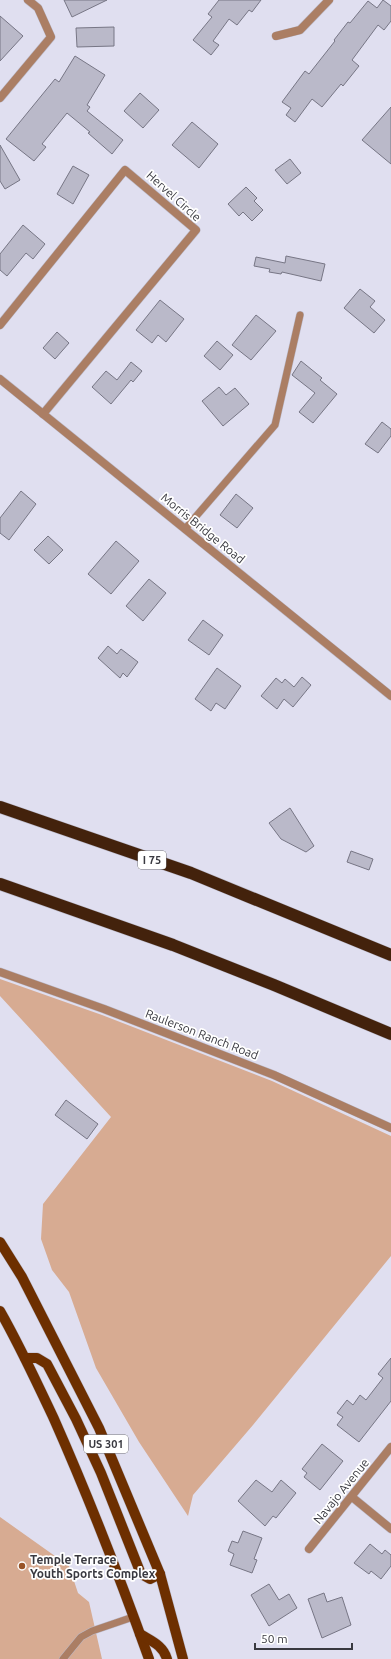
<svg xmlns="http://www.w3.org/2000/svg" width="391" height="1659" viewBox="0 0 391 1659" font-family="Ubuntu,sans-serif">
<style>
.green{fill:#d7ab92}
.building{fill:#bab9c9;stroke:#777685}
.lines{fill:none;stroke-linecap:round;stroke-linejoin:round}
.service-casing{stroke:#bbbac9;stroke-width:8}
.minor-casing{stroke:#bbbac9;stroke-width:9}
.tertiary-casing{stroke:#bbbac9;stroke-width:9}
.primary-casing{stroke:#bbbac9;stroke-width:11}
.motorway-casing{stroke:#bbbac9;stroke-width:13}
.service{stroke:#ab7e64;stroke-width:7}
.minor{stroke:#ab7e64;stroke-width:8}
.tertiary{stroke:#ab7e64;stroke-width:8}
.primary{stroke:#6d2f00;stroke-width:10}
.motorway{stroke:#43220c;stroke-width:12}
.poi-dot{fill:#995428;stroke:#fff;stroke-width:1.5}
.labels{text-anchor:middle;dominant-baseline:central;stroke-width:3.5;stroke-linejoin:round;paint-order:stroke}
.shield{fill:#fff;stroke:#747479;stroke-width:1}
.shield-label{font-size:11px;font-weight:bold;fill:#393940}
.street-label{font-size:12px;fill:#393940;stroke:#fff}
.poi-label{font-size:12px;font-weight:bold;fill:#393940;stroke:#fff;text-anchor:start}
</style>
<rect width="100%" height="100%" fill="#e0dff0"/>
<g class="green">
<path d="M0 979 102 1015 272 1081 391 1136V1256L253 1425 193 1495 188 1516 139 1442 96 1368 69 1292 52 1270 41 1239 43 1204 111 1117 0 996Z"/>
<path d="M0 1517 69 1566 78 1593 89 1602 102 1659H0Z"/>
</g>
<g class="building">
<path d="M64 0H107L72 17Z"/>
<path d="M219 0H261L252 12 249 10 237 25 229 19 213 41 219 45 211 55 193 40 212 17 208 14Z"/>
<path d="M383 0 391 6V21L384 30 378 25 352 60 359 66 343 86 341 84 322 107 312 99 295 122 286 115 291 108 282 102 305 71 309 74 335 41 334 40 348 22 350 23 368 1 377 8Z"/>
<path d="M0 16 23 36 0 61Z"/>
<path d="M114 27V46L77 47 76 28Z"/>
<path d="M75 56 105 75 87 105 90 107 87 111 123 140 112 154 88 133 90 132 67 113 42 144 46 147 34 161 6 139 55 79 59 82Z"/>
<path d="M140 93 159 110 143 128 124 111Z"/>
<path d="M391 107V164L362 140Z"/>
<path d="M192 122 218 144 199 168 172 145Z"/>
<path d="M0 145 20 180 5 189 0 181Z"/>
<path d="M290 159 301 173 287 184 275 170Z"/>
<path d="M73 166 89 175 73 204 57 194Z"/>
<path d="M246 187 257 198 254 201 263 210 252 221 243 212 239 216 228 204Z"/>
<path d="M23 225 45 244 33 259 26 253 7 276 0 270V254Z"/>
<path d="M286 256 325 264 321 281 282 272 281 274 269 272 270 269 254 266 256 257 285 263Z"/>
<path d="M360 289 375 301 370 307 385 320 374 333 344 308Z"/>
<path d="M160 300 184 319 166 342 158 335 152 343 136 330Z"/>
<path d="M256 315 276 331 251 360 232 345Z"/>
<path d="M57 332 69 343 55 359 43 348Z"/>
<path d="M217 341 233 355 220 370 204 356Z"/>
<path d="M301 361 322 378 320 380 337 394 313 423 299 412 315 393 292 375Z"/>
<path d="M131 362 142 371 133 382 131 380 111 404 92 387 106 371 117 380Z"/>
<path d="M219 387 226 395 235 388 249 404 223 426 202 401Z"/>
<path d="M382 422 391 429V436L378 453 365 444Z"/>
<path d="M21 491 36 504 9 540 0 533V518Z"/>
<path d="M236 494 253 508 237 528 220 515Z"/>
<path d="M48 536 63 550 49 564 34 550Z"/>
<path d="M116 541 139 561 111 594 88 574Z"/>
<path d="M149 579 166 593 143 621 126 606Z"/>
<path d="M203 620 223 635 209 655 188 640Z"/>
<path d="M108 646 117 654 121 649 138 662 127 677 123 673 120 678 98 658Z"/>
<path d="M217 668 241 686 225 709 216 703 211 711 195 699Z"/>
<path d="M302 677 311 685 293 707 284 699 277 709 261 696 276 678 282 683 285 679 294 687Z"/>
<path d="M290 808 314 846 306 852 281 839 269 823Z"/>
<path d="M351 851 373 859 369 870 347 862Z"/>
<path d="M66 1100 98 1124 87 1139 55 1115Z"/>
<path d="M391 1358V1401L359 1442 337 1425 343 1417 337 1413 347 1400 353 1405 360 1395 366 1400 383 1378 378 1374Z"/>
<path d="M322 1444 343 1461 320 1490 304 1477 307 1473 302 1469Z"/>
<path d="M256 1480 272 1492 281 1480 296 1493 276 1518 273 1516 265 1526 238 1501Z"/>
<path d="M243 1531 262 1538 254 1559 257 1560 252 1573 230 1565 234 1554 228 1551 232 1541 238 1543Z"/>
<path d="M370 1544 382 1554 385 1550 391 1555V1566L381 1579 371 1571 369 1574 354 1563Z"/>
<path d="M269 1584 279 1600 289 1594 297 1608 269 1626 251 1595Z"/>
<path d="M324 1593 327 1602 342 1597 351 1625 322 1638 308 1599Z"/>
</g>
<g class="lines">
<g class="service-casing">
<g id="service">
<path d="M185 529 275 425 300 315"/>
<path d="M63 1659 81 1637 92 1631 133 1617"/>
</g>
</g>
<g class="minor-casing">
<g id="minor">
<path d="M276 36 300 30 329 0"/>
<path d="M0 98 51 37 38 8 28 0"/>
<path d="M0 325 125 170 196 230 43 414"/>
<path d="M0 972 104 1009 274 1075 391 1128"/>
<path d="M352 1497 391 1529"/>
<path d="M309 1549 391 1447"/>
</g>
</g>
<g class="tertiary-casing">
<path id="tertiary" d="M0 379 391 696"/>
</g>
<g class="primary-casing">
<g id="primary">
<path d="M0 1242 22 1277 99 1428 160 1574 183 1659"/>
<path d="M0 1311C20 1346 37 1383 54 1419 89 1498 120 1578 149 1659"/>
<path d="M25 1358H37L47 1364 76 1419 101 1473 141 1574 150 1579 160 1574"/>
<path d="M140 1634C151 1641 163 1645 167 1659"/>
</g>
</g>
<g class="motorway-casing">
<g id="motorway">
<path d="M0 807 191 873 391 955"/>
<path d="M0 884 173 945 274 985 391 1034"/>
</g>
</g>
<use href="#service" class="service"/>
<use href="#minor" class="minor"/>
<use href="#tertiary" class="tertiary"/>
<use href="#primary" class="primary"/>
<use href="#motorway" class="motorway"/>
</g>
<circle class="poi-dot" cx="22" cy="1566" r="4"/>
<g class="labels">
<g class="shield">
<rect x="138" y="851" width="28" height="18" rx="3"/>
<rect x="84" y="1435" width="44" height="18" rx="3"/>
</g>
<g class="shield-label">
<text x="152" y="860">I 75</text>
<text x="106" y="1444">US 301</text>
</g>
<g class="street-label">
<text transform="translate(174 196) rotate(42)">Hervel Circle</text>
<text transform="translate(203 528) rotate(39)">Morris Bridge Road</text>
<text transform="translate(202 1034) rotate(21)">Raulerson Ranch Road</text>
<text transform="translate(341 1491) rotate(-51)">Navajo Avenue</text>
</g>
<g class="poi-label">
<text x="30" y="1559">Temple Terrace<tspan x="30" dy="14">Youth Sports Complex</tspan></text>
</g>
</g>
<path d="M255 1643v6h97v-6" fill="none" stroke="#393940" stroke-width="2"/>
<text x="261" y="1643" font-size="12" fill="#393940" stroke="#ffffff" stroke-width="3" paint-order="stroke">50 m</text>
</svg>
